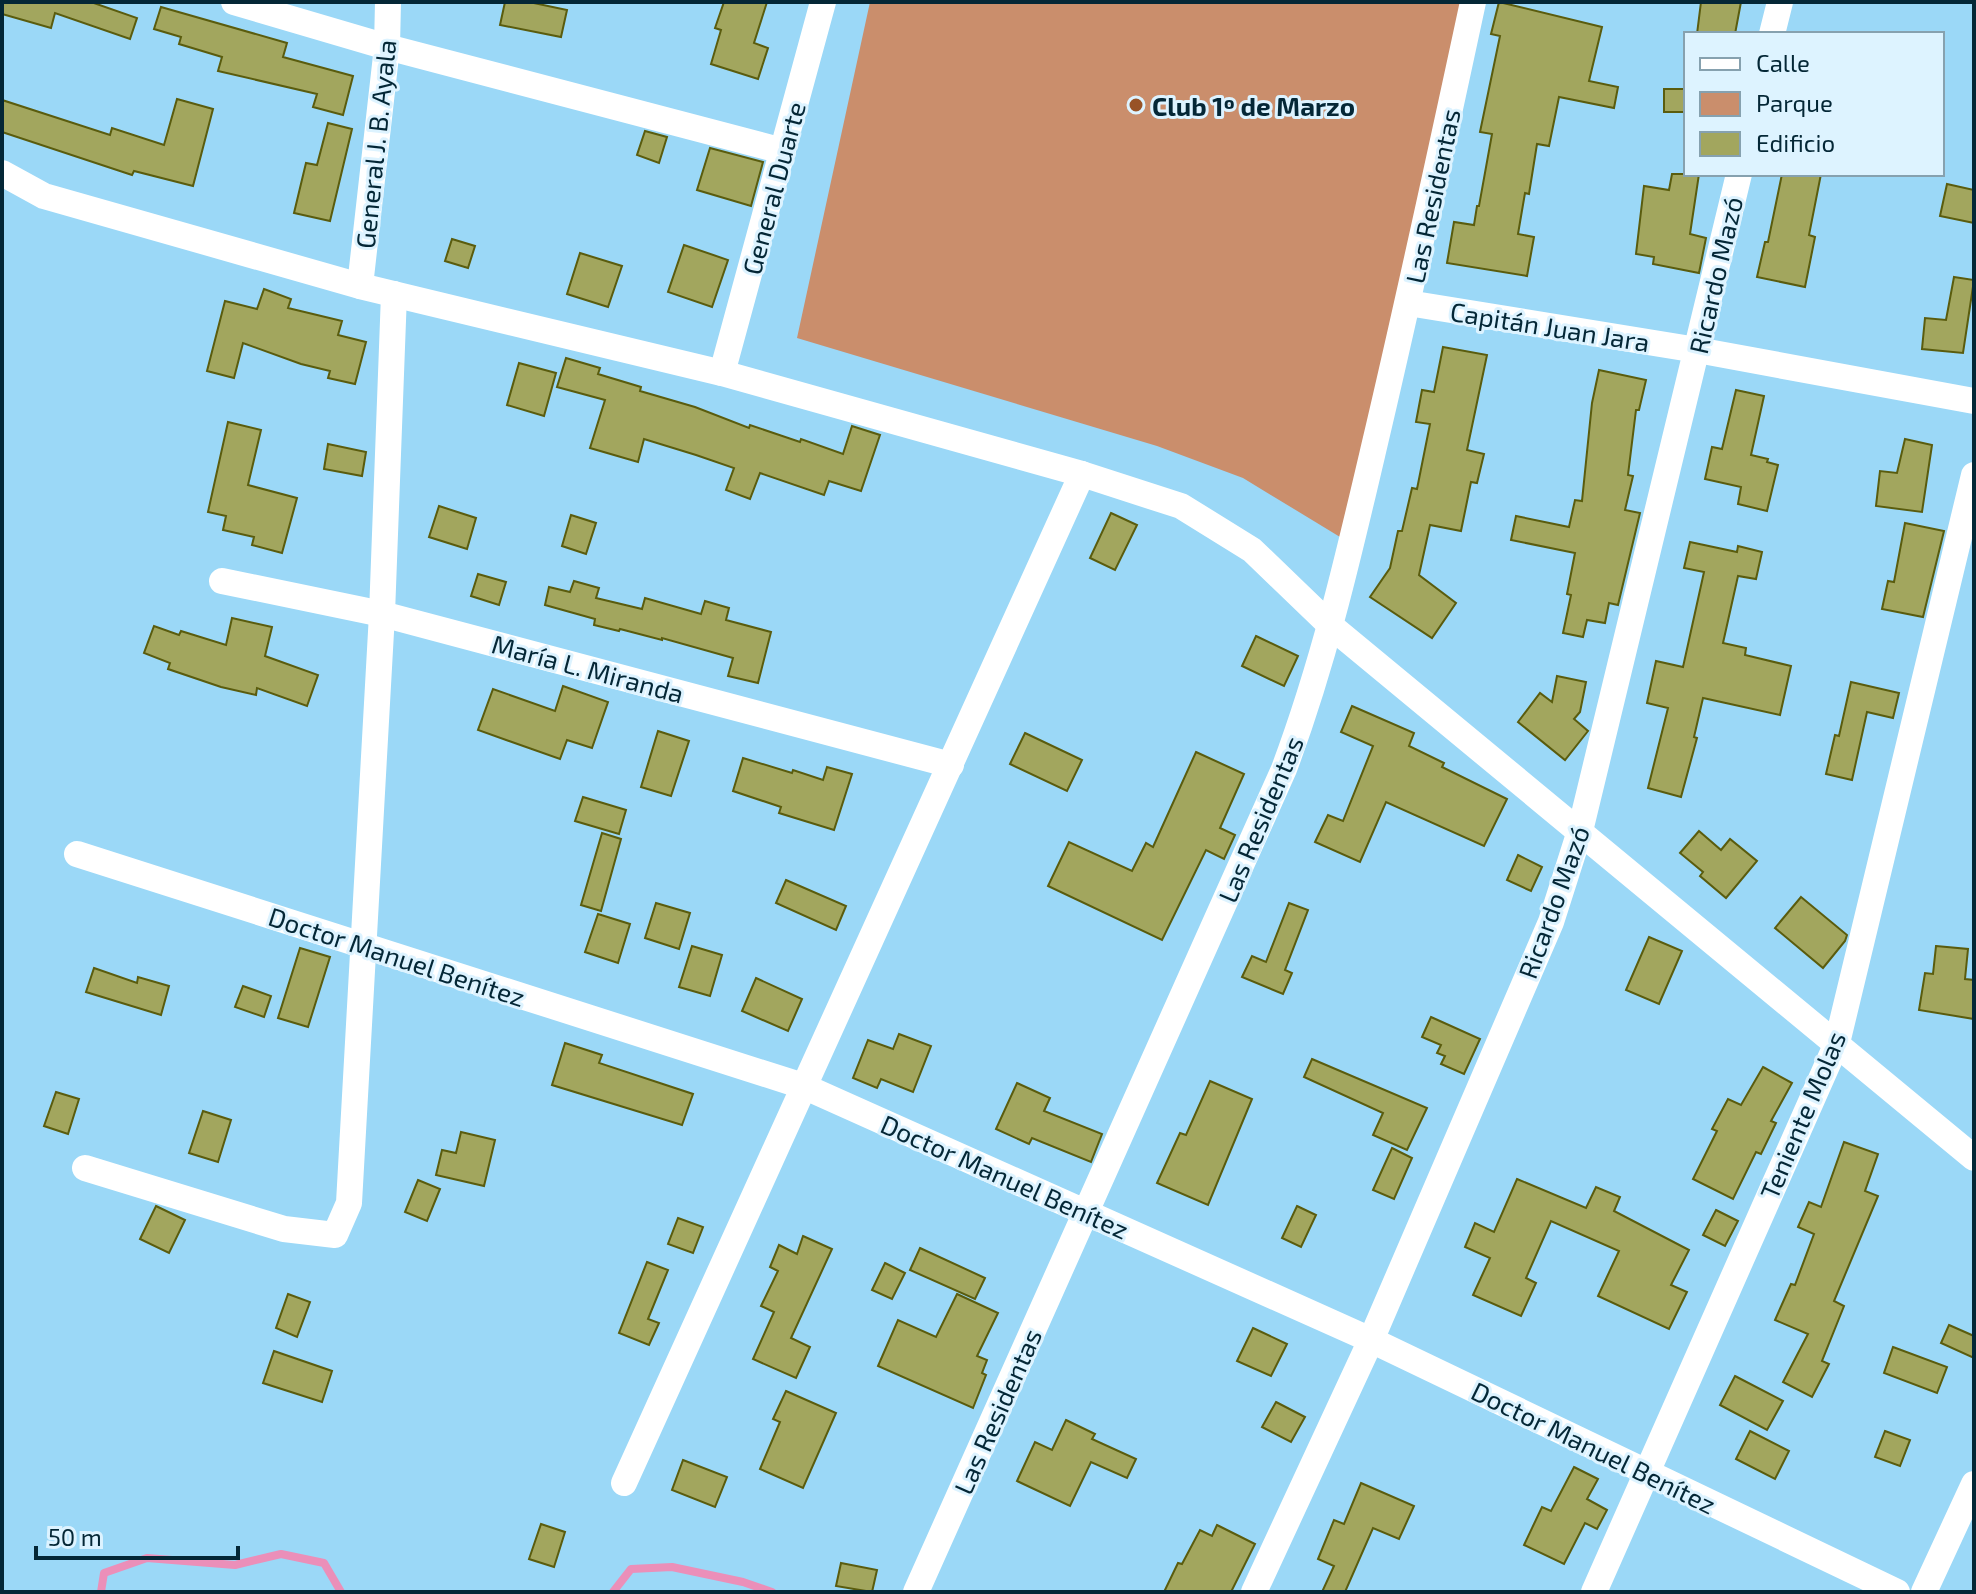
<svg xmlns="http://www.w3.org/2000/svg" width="1976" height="1594" viewBox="0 0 1976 1594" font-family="'Exo 2',sans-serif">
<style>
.green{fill:#ca8e6c}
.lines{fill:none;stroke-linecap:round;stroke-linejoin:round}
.stream{stroke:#eb8fb9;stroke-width:8}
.building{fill:#a2a65e;stroke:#5a5c0e;stroke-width:2}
.minor{stroke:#fff;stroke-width:26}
.poi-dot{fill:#985326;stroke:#ddf3ff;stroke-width:3}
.labels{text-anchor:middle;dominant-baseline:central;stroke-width:6;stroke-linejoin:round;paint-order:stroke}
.poi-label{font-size:26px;font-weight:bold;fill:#042736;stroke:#ddf3ff;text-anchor:start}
.street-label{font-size:26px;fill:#042736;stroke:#ddf3ff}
</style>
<rect width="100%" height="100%" fill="#9bd8f7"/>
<path class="green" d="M870 2H1462L1345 540 1243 478 1157 446 797 338Z"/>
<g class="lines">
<g class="stream">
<path d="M101 1592 104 1573 147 1558 235 1565 281 1554 324 1563 341 1592"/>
<path d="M613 1592 631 1569 672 1567 743 1582 772 1592"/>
</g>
</g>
<g class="building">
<path d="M2 2H91L137 18 130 39 55 13 51 28 2 14Z"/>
<path d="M505 2H529L567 10 561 37 500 25Z"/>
<path d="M724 2H767L754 43 768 48 758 79 711 64 721 30 715 28Z"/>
<path d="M1499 2 1602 27 1589 81 1618 87 1614 108 1559 97 1549 146 1537 144 1529 194 1525 193 1518 234 1534 237 1527 276 1447 263 1454 222 1474 225 1477 206H1479L1492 134 1480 132 1500 36 1491 34Z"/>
<path d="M1701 2H1741L1735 34H1697Z"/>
<path d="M161 7 287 43 283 57 353 76 343 115 313 107 317 94 218 71 222 57 179 44 181 37 154 29Z"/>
<rect x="1664" y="89" width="22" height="23"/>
<path d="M177 99 213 109 193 186 134 171 132 175 2 132V100L110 135 112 128 164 145Z"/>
<path d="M328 123 352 129 330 221 294 213 306 163 317 165Z"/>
<path d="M645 131 667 137 659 163 637 155Z"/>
<path d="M710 148 763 162 751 206 697 190Z"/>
<path d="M1672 174H1699L1690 234 1706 238 1699 273 1653 264 1654 257 1636 254 1644 186 1669 190Z"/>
<path d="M1782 174H1821L1809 235 1815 237 1805 287 1757 277 1765 242H1768Z"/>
<path d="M1947 184 1974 190V223L1940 216Z"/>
<path d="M452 239 475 246 468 268 445 261Z"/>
<path d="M684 245 728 260 712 307 668 292Z"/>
<path d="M580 253 622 266 608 307 567 294Z"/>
<path d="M1954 277 1974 280 1963 353 1922 349 1925 318 1946 320Z"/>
<path d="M264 289 291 299 288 308 342 321 338 335 366 342 355 384 328 378 330 371 301 364 243 343 234 378 207 371 225 301 257 309Z"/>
<path d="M1443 347 1487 355 1467 450 1484 454 1477 483 1471 482 1461 531 1430 525 1419 575 1456 603 1432 638 1370 597 1390 568 1398 531H1402L1412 488 1417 489 1430 424 1416 422 1422 390 1434 392Z"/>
<path d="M566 358 600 368 598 374 641 387 640 391 695 407 749 428 750 425 800 442 801 439 843 454 852 426 880 435 861 491 829 481 824 495 760 473 750 499 726 490 734 468 696 455 644 439 638 462 590 448 605 400 557 387Z"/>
<path d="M519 363 556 373 544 416 507 405Z"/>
<path d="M1599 370 1646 380 1639 410H1636L1628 475 1633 476 1625 510 1640 513 1618 605 1609 603 1605 623 1587 620 1583 637 1563 633 1571 595 1567 594 1575 553 1511 540 1516 516 1569 527 1575 500 1582 501 1592 403Z"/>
<path d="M1736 390 1764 396 1751 455 1768 459 1767 462 1778 465 1767 511 1738 504 1741 487 1705 479 1712 447 1722 449Z"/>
<path d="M228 422 261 430 248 485 297 498 282 553 252 545 254 537 223 530 226 516 208 512Z"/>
<path d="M1905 439 1932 445 1922 512 1876 506 1880 471 1897 473Z"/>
<path d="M328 444 366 452 362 476 324 469Z"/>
<path d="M439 506 476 518 467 549 429 537Z"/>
<path d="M1111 513 1137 525 1115 570 1090 558Z"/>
<path d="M571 515 596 523 586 554 562 546Z"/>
<path d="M1905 523 1944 531 1923 617 1882 609 1888 581 1894 582Z"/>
<path d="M1690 542 1737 552 1738 546 1762 552 1756 579 1738 576 1723 643 1746 648 1745 655 1791 666 1780 715 1703 698 1694 737 1697 738 1681 797 1648 788 1668 708 1647 703 1656 661 1683 667 1704 572 1684 568Z"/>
<path d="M478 574 506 582 499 605 471 596Z"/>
<path d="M574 581 599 588 596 598 642 609 645 598 701 614 705 601 729 608 726 620 771 632 758 683 728 676 733 658 662 638V640L620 629 619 631 594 625 595 619 545 605 549 587 570 592Z"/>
<path d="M232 618 272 627 265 656 318 675 307 706 257 688 256 695 221 687 168 669 170 663 144 653 154 626 179 635 181 631 226 645Z"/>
<path d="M1256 636 1298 656 1284 686 1242 666Z"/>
<path d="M1557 676 1586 682 1580 712 1574 719 1588 731 1565 760 1518 722 1540 693 1552 702Z"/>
<path d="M1851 682 1899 693 1893 718 1867 712 1852 780 1826 774 1835 735 1839 736Z"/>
<path d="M563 686 608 702 592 748 567 740 560 759 478 730 493 689 555 711Z"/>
<path d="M1352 706 1414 733 1409 746 1444 763 1442 767 1507 799 1484 846 1386 802 1360 862 1315 842 1328 815 1343 821 1373 746 1341 732Z"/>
<path d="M658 731 689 741 671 796 641 787Z"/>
<path d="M1025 733 1082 760 1067 791 1010 764Z"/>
<path d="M1196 752 1244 774 1220 828 1235 835 1224 859 1206 850 1162 940 1048 886 1069 842 1132 871 1146 843 1153 847Z"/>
<path d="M743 758 792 773 793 770 823 780 827 767 852 774 834 830 779 813 781 807 733 791Z"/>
<path d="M583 797 626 810 619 834 575 821Z"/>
<path d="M1699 831 1721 850 1730 839 1757 861 1726 898 1700 876 1703 872 1680 853Z"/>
<path d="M602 833 621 839 601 911 581 905Z"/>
<path d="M1518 855 1542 867 1531 891 1507 880Z"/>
<path d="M786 880 846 906 836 930 776 903Z"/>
<path d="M1801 897 1847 935 1845 941 1823 968 1775 928Z"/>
<path d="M656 903 690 913 679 949 645 938Z"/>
<path d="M1289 903 1308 910 1285 970 1292 973 1283 994 1242 977 1252 956 1266 962Z"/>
<path d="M598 914 630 924 618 963 585 952Z"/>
<path d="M1649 937 1682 951 1659 1004 1626 990Z"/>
<path d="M692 946 722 955 710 996 679 987Z"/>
<path d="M1936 946 1968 949 1965 979 1974 980V1019L1919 1010 1925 973 1933 974Z"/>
<path d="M300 948 330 957 308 1027 278 1018Z"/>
<path d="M94 968 137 983 138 977 169 986 161 1015 86 992Z"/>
<path d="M756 978 802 999 788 1031 742 1011Z"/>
<path d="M243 986 271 996 264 1017 235 1007Z"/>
<path d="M1431 1017 1480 1039 1464 1074 1441 1064 1445 1056 1437 1053 1441 1045 1422 1037Z"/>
<path d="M899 1034 931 1046 913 1092 881 1079 877 1088 853 1078 868 1040 893 1049Z"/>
<path d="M565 1043 602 1055 599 1063 693 1094 682 1125 552 1085Z"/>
<path d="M1312 1059 1427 1108 1407 1150 1373 1135 1383 1113 1304 1077Z"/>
<path d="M1763 1067 1792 1083 1771 1121 1776 1123 1761 1154 1756 1152 1733 1199 1693 1179 1717 1131 1712 1129 1728 1099 1741 1105Z"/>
<path d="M1210 1081 1252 1099 1208 1205 1157 1183 1180 1133 1186 1135Z"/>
<path d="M1017 1083 1050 1098 1044 1111 1102 1134 1091 1162 1032 1138 1029 1144 996 1129Z"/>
<path d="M56 1092 79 1099 68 1134 44 1126Z"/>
<path d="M203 1111 231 1120 218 1162 189 1153Z"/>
<path d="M461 1132 495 1140 484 1186 436 1175 442 1150 456 1153Z"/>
<path d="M1844 1142 1878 1154 1865 1191 1878 1196 1834 1301 1844 1306 1822 1361 1829 1364 1812 1397 1783 1382 1808 1334 1775 1320 1791 1284 1795 1285 1814 1234 1798 1227 1809 1202 1821 1207Z"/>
<path d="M1392 1148 1412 1158 1394 1199 1373 1190Z"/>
<path d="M1517 1179 1586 1208 1596 1187 1620 1197 1614 1211 1689 1250 1671 1285 1687 1292 1669 1329 1598 1296 1619 1251 1551 1221 1526 1278 1536 1283 1521 1316 1473 1295 1490 1258 1465 1247 1475 1223 1494 1232Z"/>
<path d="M418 1180 440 1189 427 1221 405 1212Z"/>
<path d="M156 1206 185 1220 169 1253 140 1239Z"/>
<path d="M1297 1206 1316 1215 1301 1247 1282 1238Z"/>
<path d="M1716 1210 1738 1221 1725 1246 1703 1235Z"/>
<path d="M678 1218 703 1227 693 1253 668 1244Z"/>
<path d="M803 1236 832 1249 791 1338 810 1347 796 1378 753 1359 774 1312 761 1306 778 1271 770 1267 779 1245 797 1254Z"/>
<path d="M920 1248 985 1278 975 1299 910 1270Z"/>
<path d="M647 1262 668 1270 648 1319 659 1323 649 1345 619 1333Z"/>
<path d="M885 1263 905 1273 892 1299 872 1290Z"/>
<path d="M288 1294 310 1302 297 1337 276 1328Z"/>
<path d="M957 1294 998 1313 977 1356 987 1360 982 1373 986 1375 973 1408 878 1366 898 1320 936 1337Z"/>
<path d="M1949 1325 1974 1336V1358L1941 1343Z"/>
<path d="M1253 1328 1287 1344 1271 1376 1237 1361Z"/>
<path d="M1893 1347 1947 1367 1937 1393 1884 1373Z"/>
<path d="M274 1351 332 1371 322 1402 263 1383Z"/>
<path d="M1735 1376 1783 1401 1767 1430 1720 1405Z"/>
<path d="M786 1391 836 1413 803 1488 760 1469 780 1422 773 1419Z"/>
<path d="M1276 1402 1305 1417 1291 1442 1262 1427Z"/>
<path d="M1066 1420 1095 1434 1092 1439 1136 1459 1127 1478 1091 1462 1070 1506 1017 1481 1035 1442 1052 1450Z"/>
<path d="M1750 1431 1789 1451 1775 1479 1736 1459Z"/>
<path d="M1885 1431 1910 1440 1900 1466 1875 1457Z"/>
<path d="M683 1460 727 1477 715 1507 672 1490Z"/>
<path d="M1574 1467 1598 1479 1587 1499 1607 1510 1597 1529 1585 1523 1564 1564 1524 1545 1542 1507 1551 1511Z"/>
<path d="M1361 1483 1414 1506 1399 1539 1373 1528 1345 1592H1322L1334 1566 1318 1559 1334 1520 1344 1524Z"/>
<path d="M541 1524 565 1532 554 1567 529 1559Z"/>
<path d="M1217 1525 1255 1544 1231 1592H1164L1178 1563 1182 1564 1200 1530 1212 1536Z"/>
<path d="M841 1563 877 1570 872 1592 836 1586Z"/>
</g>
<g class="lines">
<g class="minor">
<path d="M234 2 387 47 783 151"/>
<path d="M1772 34 1780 2"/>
<path d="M2 173 44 196 360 286 722 373 1082 474 1181 506 1252 550 1332 627 1974 1158"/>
<path d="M360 286 387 47 388 2"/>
<path d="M1408 303 1697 350 1974 401"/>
<path d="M722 373 823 2"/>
<path d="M222 581 382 614 951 765"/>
<path d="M77 854 803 1086 1371 1340 1897 1592"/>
<path d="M85 1168 284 1229 335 1235 349 1203 382 614 394 294"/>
<path d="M624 1483 1082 474"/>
<path d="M916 1592 1284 769C1324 662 1348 558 1374 447 1409 299 1441 151 1473 2"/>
<path d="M1254 1592 1371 1340 1551 922 1580 831 1739 174"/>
<path d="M1594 1592 1837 1043 1974 475"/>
<path d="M1924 1592 1974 1484"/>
</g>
</g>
<circle class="poi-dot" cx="1136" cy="105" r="8"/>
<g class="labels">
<g class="poi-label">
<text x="1152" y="105">Club 1º de Marzo</text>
</g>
<g class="street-label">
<text transform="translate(375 144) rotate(-84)">General J. B. Ayala</text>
<text transform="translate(773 188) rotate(-75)">General Duarte</text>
<text transform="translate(1432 196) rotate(-78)">Las Residentas</text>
<text transform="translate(1715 275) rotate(-77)">Ricardo Mazó</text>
<text transform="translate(1550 326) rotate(9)">Capitán Juan Jara</text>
<text transform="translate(588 668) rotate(15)">María L. Miranda</text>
<text transform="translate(1260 819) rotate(-67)">Las Residentas</text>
<text transform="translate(1553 902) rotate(-70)">Ricardo Mazó</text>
<text transform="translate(397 956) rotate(18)">Doctor Manuel Benítez</text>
<text transform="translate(1802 1115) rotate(-67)">Teniente Molas</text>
<text transform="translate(1005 1176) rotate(24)">Doctor Manuel Benítez</text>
<text transform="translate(997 1411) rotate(-66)">Las Residentas</text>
<text transform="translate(1594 1447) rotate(26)">Doctor Manuel Benítez</text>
</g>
</g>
<rect width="1976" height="1594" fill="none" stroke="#042736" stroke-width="8"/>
<rect x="1684" y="32" width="260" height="144" fill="#ddf3ff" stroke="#86a1af" stroke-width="2"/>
<rect x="1700" y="58" width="40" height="12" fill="#ffffff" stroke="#86a1af" stroke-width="2"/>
<text x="1756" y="72" font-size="24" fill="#042736">Calle</text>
<rect x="1700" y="92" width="40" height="24" fill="#ca8e6c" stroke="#86a1af" stroke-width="2"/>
<text x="1756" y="112" font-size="24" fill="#042736">Parque</text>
<rect x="1700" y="132" width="40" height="24" fill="#a2a65e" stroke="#86a1af" stroke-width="2"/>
<text x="1756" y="152" font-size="24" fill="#042736">Edificio</text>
<path d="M36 1546v12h202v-12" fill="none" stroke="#042736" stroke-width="4"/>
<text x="48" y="1546" font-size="24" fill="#042736" stroke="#ddf3ff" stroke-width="6" paint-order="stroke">50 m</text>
</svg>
